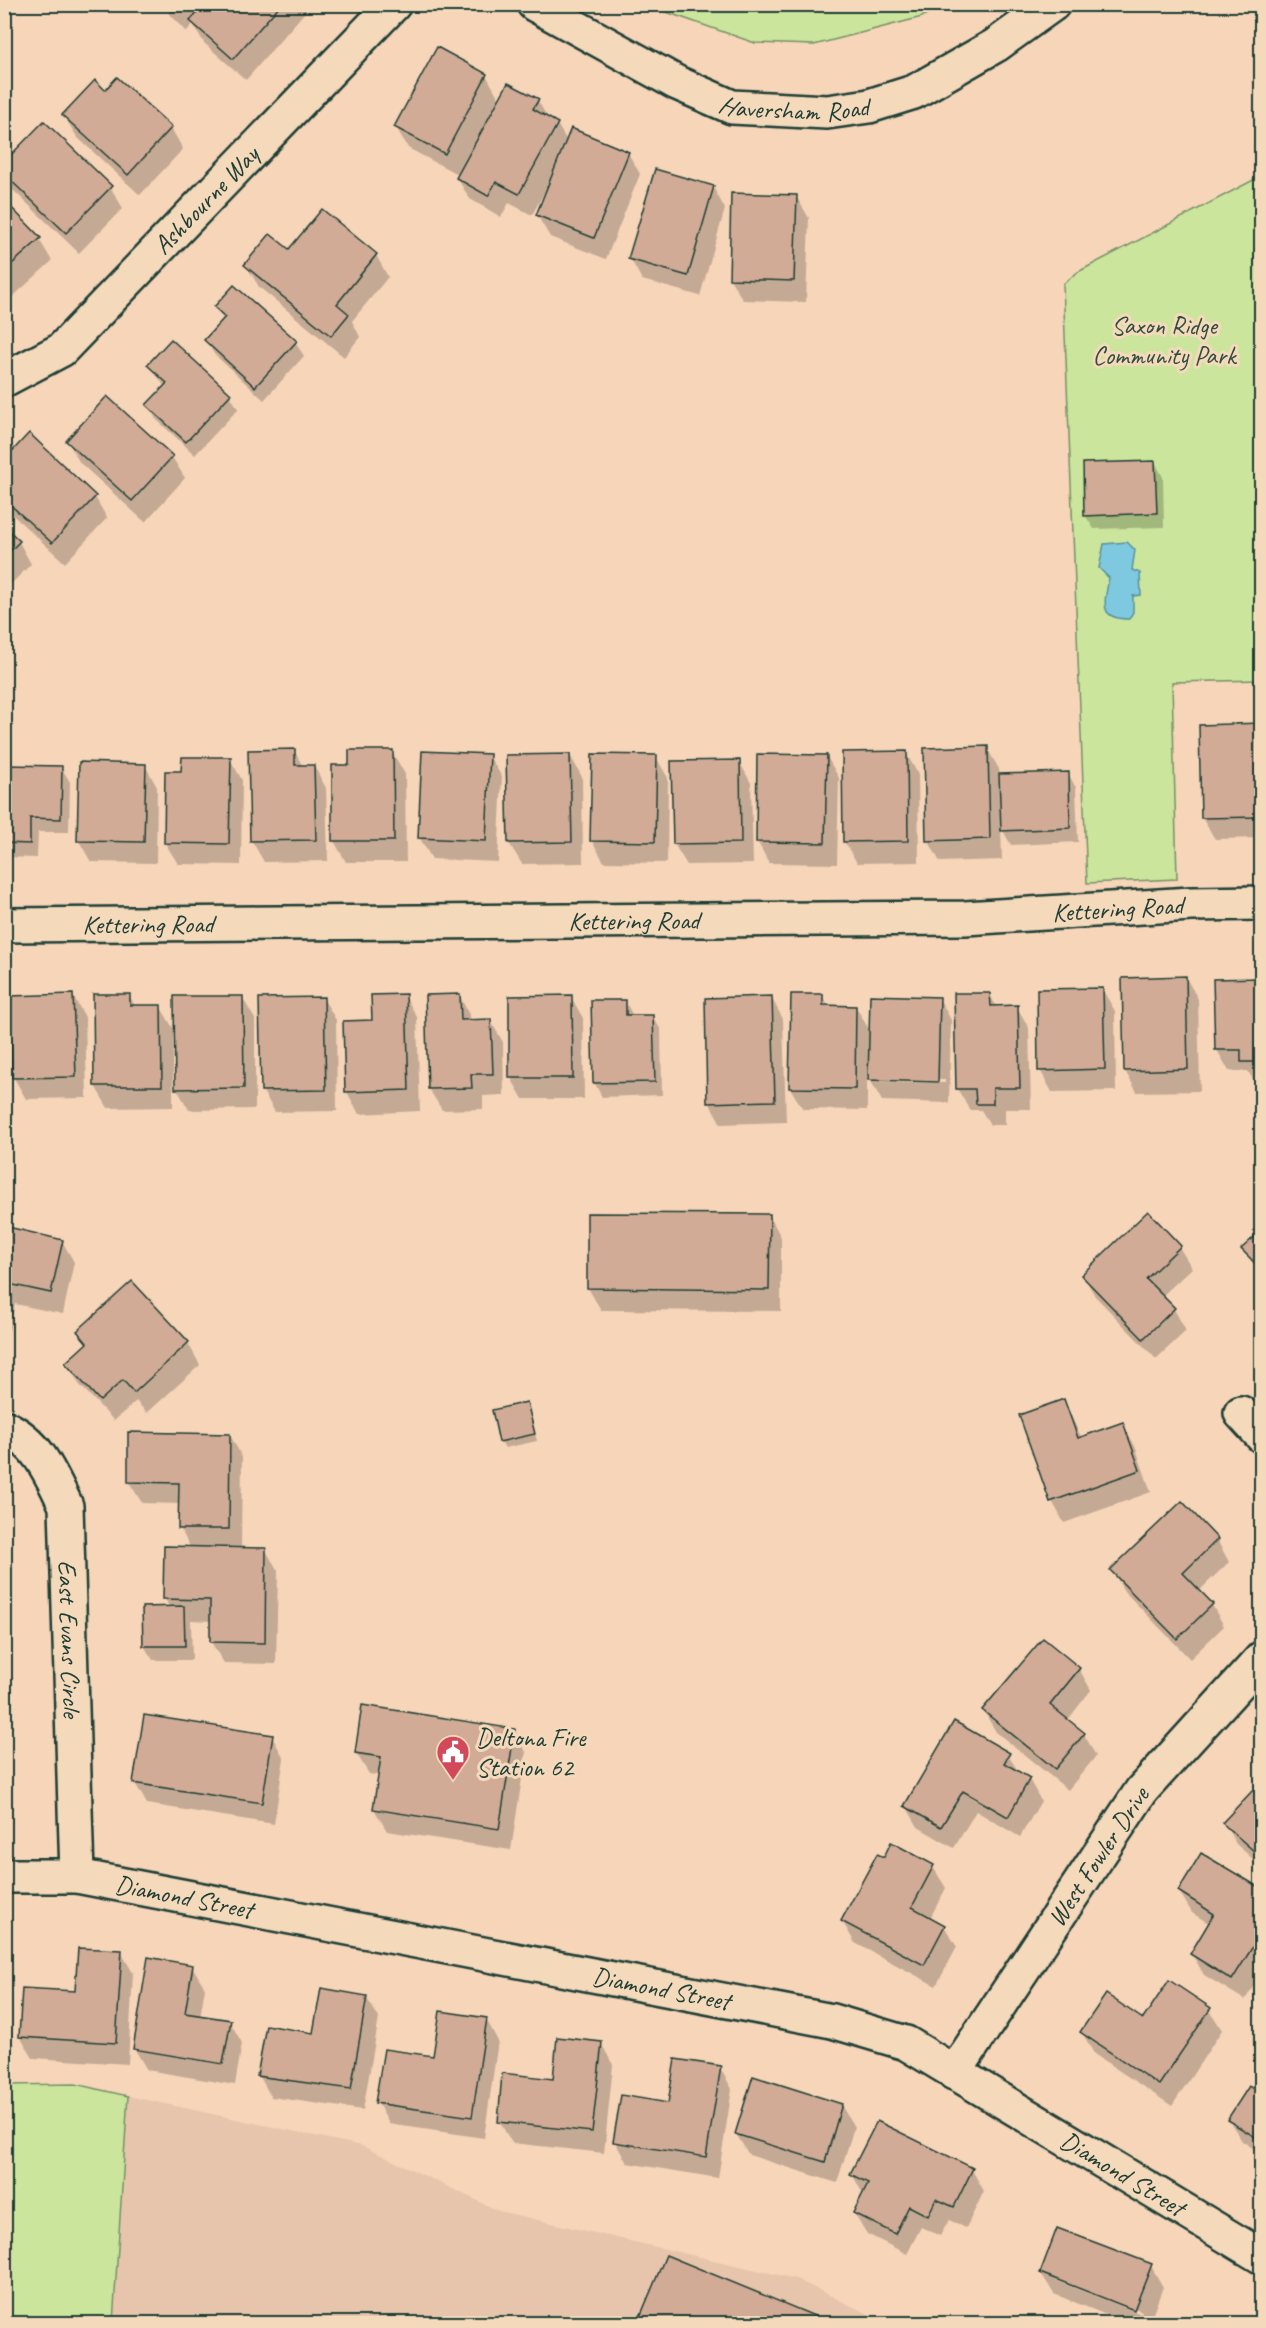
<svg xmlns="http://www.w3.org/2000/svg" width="1266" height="2328" viewBox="0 0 1266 2328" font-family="Caveat,sans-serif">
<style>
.built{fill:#e7c5ac}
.green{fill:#cbe59c;stroke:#759168;stroke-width:1.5}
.water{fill:#7fc9e0;stroke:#59919b;stroke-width:1.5}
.shadow{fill:#0003;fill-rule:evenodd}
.building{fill:#d1ab96;stroke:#1f3d34;stroke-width:1.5}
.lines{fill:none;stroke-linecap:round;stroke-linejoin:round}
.minor-casing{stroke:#1f3d34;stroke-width:38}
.minor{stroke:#f4d9bb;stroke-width:33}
.labels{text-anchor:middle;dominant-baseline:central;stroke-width:6;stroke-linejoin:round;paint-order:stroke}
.street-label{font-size:26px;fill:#1f3d34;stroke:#f4d9bb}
.park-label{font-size:26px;fill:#304e3e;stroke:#f4d9bb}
.poi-label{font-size:26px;fill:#1f3d34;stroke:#f4d9bb;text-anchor:start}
</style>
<rect width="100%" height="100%" fill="#f6d5b9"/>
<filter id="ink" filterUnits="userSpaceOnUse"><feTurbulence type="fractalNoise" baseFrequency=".0167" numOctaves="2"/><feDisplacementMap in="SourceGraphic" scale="12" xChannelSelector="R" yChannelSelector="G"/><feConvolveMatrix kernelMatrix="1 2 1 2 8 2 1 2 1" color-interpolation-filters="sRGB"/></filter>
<g filter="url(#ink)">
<path class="built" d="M128 2096 362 2146 499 2211 796 2279 887 2323 113 2324Z"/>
<g class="green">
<path d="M646 5 940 4V5L922 17 814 45 755 43Z"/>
<path d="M1261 176V680L1172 682 1177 879 1087 883 1063 284 1078 272Z"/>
<path d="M75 2084 128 2096 113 2323H5V2085Z"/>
</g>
<path class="water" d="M1127 542 1135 550 1132 570 1140 573 1141 595 1133 596V612L1129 619C1097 619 1105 602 1109 578L1099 568 1104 544Z"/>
<g class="shadow">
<path d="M161 4H312L246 80 204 43 193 24 186 32Z"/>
<path d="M437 49 486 75 500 100 538 101 549 120 557 124 567 141 628 153 640 174 606 259 550 237 537 215 547 192 545 191 532 215 509 203 501 217 470 199 457 178 459 175 408 148 396 127Z"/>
<path d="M105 92 171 128 183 149 140 195 77 137 64 116Z"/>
<path d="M4 164 110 187 123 208 79 253 13 190 4 175Z"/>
<path d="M713 187 725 209 700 296 642 280 630 258Z"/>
<path d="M796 196 809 218 806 302 743 300 730 279Z"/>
<path d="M4 202 39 239 52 261 7 302 4 299Z"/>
<path d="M322 211 376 255 388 277 352 321 360 337 344 357 259 287 246 265 290 251Z"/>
<path d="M216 307 295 342 304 356 264 400 214 354 206 340 224 321Z"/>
<path d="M172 341 230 395 238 409 195 455 156 419 148 405 165 387 149 365Z"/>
<path d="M68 442 172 457 185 478 145 522 80 463Z"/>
<path d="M4 462 95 497 107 518 65 563 4 507Z"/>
<path d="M1155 462 1163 477 1164 527 1094 529 1085 515Z"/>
<path d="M4 528 19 542 31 564 4 591Z"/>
<path d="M1262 725V838L1215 839 1202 818Z"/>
<path d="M987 748 999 769 1000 776 1068 773 1076 788 1078 842 1011 845 1001 827 1002 860 940 862 928 840Z"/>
<path d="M294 750 303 767 314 766 326 788 328 861 264 862 252 841Z"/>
<path d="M392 752 405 774 406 862H346L334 841 351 766Z"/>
<path d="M906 753 918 774 919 862 857 863 844 841Z"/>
<path d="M570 755 582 777 583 863 522 864 509 843Z"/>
<path d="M489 756 502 777 498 862 432 859 419 837Z"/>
<path d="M656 757 668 778 667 863 604 862 592 841Z"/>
<path d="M827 757 839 778 837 864 769 863 757 841Z"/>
<path d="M230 759 242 780 241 865 178 864 165 843 183 772Z"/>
<path d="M739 761 751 783 753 864 687 865 674 844Z"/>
<path d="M145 765 157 787 156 863 91 862 79 841Z"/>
<path d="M4 766 61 767 70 782 69 832H38L37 858 4 857Z"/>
<path d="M1186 978 1198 999 1200 1091 1137 1092 1125 1071Z"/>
<path d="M1262 980V1083H1255L1248 1071H1229L1217 1050Z"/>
<path d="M1102 989 1115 1011 1116 1091 1052 1092 1040 1070Z"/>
<path d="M989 994 997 1007H1017L1029 1028 1031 1109H1005V1125H990L981 1110H970L957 1089Z"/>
<path d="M129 995 135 1006H160L173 1028V1107L108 1108 95 1086 94 996Z"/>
<path d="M73 996 85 1017 87 1098 26 1099 14 1078Z"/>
<path d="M405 996 417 1017 420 1111 359 1114 347 1092 345 1022H373Z"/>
<path d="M460 996 472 1021 490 1020 503 1042 504 1095 483 1096V1109L442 1110 429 1089Z"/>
<path d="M822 996 829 1007H856L871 1033 939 998 951 1020 949 1103 882 1101 867 1075V1110L803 1109 790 1088ZM880 1079 945 1080V1083L880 1082Z"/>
<path d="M242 997 255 1019V1109L189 1110 177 1089Z"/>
<path d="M571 997 583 1018 584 1099H523L511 1078Z"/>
<path d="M771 997 783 1019 786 1122 721 1124 709 1102Z"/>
<path d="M323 998 336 1020 337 1111 275 1112 262 1090Z"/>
<path d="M625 1001 633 1016H652L661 1030 662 1095 602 1097 594 1082Z"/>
<path d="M4 1022 8 1028 6 1109H4Z"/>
<path d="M589 1214 769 1215 781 1237V1311L601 1310 588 1288Z"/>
<path d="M4 1228 62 1241 74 1262 63 1314 15 1304 6 1344Z"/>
<path d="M1262 1232V1277L1243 1249Z"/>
<path d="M1179 1247 1192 1268 1161 1297 1174 1309 1186 1331 1156 1359 1095 1296 1083 1275Z"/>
<path d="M132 1283 188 1343 200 1365 147 1413 136 1401 114 1421 79 1384 67 1363 87 1345 79 1332Z"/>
<path d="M1064 1401 1082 1439 1122 1424 1135 1446 1151 1492 1064 1523 1052 1501Z"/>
<path d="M527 1404 537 1441 505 1448 501 1441Z"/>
<path d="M230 1435 242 1457 241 1549H265L278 1571 276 1664 224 1663 211 1642V1621L191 1620 192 1660H153L144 1646 170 1608 165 1599 191 1548 180 1529V1504L142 1503 129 1482Z"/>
<path d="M1182 1504 1217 1540 1229 1562 1199 1591 1212 1605 1224 1626 1190 1659 1124 1591 1112 1570Z"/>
<path d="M1079 1669 1091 1690 1067 1721 1084 1734 1096 1756 1068 1790 996 1732 983 1710Z"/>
<path d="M514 1730 526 1752 511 1850 387 1831 374 1809 380 1776 369 1774 356 1753Z"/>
<path d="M272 1737 284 1758 274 1824 147 1804 135 1783Z"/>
<path d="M4 1739 7 1743 8 1761 4 1762Z"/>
<path d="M1008 1755 1020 1774 1029 1779 1041 1801 1020 1837 976 1811 954 1848 918 1827 906 1806Z"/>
<path d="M1262 1800V1867L1236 1844 1224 1823Z"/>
<path d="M933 1867 946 1888 930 1918 944 1926 957 1947 936 1986 855 1943 842 1921Z"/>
<path d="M1179 1891H1262V1973L1245 2000 1204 1975 1192 1954 1210 1924 1192 1913Z"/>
<path d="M121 1952 133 1973 128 2064 33 2058 20 2037 77 1992Z"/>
<path d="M4 1956 8 1962 9 2052H4Z"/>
<path d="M192 1966 205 1988 200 2017 230 2022 242 2043 235 2085 147 2070 134 2048Z"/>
<path d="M366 1997 379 2018 363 2110 271 2097 259 2075Z"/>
<path d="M1209 2009 1222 2030 1172 2106 1094 2054 1082 2032Z"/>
<path d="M486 2019 498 2041 484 2138 389 2124 377 2102Z"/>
<path d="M601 2043 613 2065 604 2153 512 2143 499 2121Z"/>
<path d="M720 2068 732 2089 718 2178 627 2163 615 2142Z"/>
<path d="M1262 2095V2154L1242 2141 1229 2120Z"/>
<path d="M841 2105 854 2127 837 2183 749 2155 736 2134Z"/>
<path d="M972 2170 984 2191 966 2228 949 2220 940 2236 921 2227 907 2254 867 2234 854 2213 863 2194 852 2174Z"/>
<path d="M1151 2266 1163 2287 1149 2324H1129L1054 2294 1041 2273ZM1057 2278 1142 2311 1141 2314 1057 2281Z"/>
</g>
<g class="building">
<path d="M166 4H179L173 11Z"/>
<path d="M204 4H281L233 59 190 21Z"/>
<path d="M437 47 487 74 445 154 394 127Z"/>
<path d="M117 77 172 127 128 175 62 115 95 80 105 90Z"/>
<path d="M508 83 539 99 533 109 558 123 519 194 496 182 488 196 456 178Z"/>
<path d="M44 121 112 186 66 233 4 174V162Z"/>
<path d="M571 128 629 152 594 238 536 215Z"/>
<path d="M655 169 714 186 688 276 628 259Z"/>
<path d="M731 193 797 195 794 281 729 279Z"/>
<path d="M4 200 41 238 4 271Z"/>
<path d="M322 209 377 254 337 304 349 314 331 336 244 265 270 234 289 249Z"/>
<path d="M234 285 297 341 255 387 204 340 225 317 214 307Z"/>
<path d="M171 339 231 394 186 442 146 405 167 383 147 365Z"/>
<path d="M107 396 173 456 132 501 66 441Z"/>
<path d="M29 433 96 496 52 543 4 499V460Z"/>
<path d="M1155 461 1157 513 1084 516 1083 463Z"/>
<path d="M4 526 20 541 4 557Z"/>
<path d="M1262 723V817L1201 818 1199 725Z"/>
<path d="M988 746 990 839 926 841 924 748Z"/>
<path d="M295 749V765H314L316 840 250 841 248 750Z"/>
<path d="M349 750H393L394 841H332V765H349Z"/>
<path d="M422 751 490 754 486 841 418 838Z"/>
<path d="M907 751 908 841 843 842 842 752Z"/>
<path d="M570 754 572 842 508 843 506 755Z"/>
<path d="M592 754 657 755 655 842 590 841Z"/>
<path d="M757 754 827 755 825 843 756 842Z"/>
<path d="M182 757H231L229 844 164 843 165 771H181Z"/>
<path d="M740 760 741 843 673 844 671 761Z"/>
<path d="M79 762 146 764 144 842 77 841Z"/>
<path d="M4 765 62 766 61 819 30 818V844L4 843Z"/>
<path d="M1069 772 1070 828 1001 831 999 774Z"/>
<path d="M1186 976 1188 1069 1124 1071 1122 978Z"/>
<path d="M1262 978V1062H1241V1050H1215L1213 979Z"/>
<path d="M1103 988 1105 1069 1038 1071 1037 989Z"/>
<path d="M954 993H990L991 1006 1018 1005 1020 1088H993V1104H976L975 1089H956Z"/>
<path d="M73 994 76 1077 12 1078 10 996Z"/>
<path d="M93 994H130V1005H161L162 1086H94Z"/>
<path d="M406 994 409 1090 345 1092 343 1021 372 1020 371 995Z"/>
<path d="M460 994 461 1020 491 1019 493 1074H471L472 1088 428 1089 425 995Z"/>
<path d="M791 994H823V1005L856 1006 855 1089 789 1088Z"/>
<path d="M572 995 573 1078H509V996Z"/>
<path d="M870 995 940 997 938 1082 868 1080Z"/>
<path d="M174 996H243L244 1088 175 1089Z"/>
<path d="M772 996 775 1101 707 1103 705 998Z"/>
<path d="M324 997 326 1090 261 1091 259 998Z"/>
<path d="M591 1000H626V1015H653L655 1082 593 1083Z"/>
<path d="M1148 1211 1181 1246 1146 1279 1175 1308 1143 1339 1081 1275Z"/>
<path d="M587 1213 770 1214 769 1290 587 1288Z"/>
<path d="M4 1226 63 1240 51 1293 4 1283Z"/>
<path d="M1262 1230V1270L1241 1249Z"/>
<path d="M132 1281 189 1342 134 1393 123 1380 100 1401 65 1363 87 1343 77 1331Z"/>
<path d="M1064 1399 1078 1438 1123 1422 1140 1470 1050 1502 1019 1415Z"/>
<path d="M527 1402 535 1434 499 1442 492 1410Z"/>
<path d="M128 1432 230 1434 229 1529H178L179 1483 128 1482Z"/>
<path d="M1182 1501 1218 1539 1183 1573 1213 1604 1177 1639 1110 1570Z"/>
<path d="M164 1546 266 1548 265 1643 210 1642V1600L163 1599Z"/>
<path d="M184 1606 185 1646H143L142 1607Z"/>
<path d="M1043 1638 1080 1668 1050 1705 1085 1733 1055 1769 982 1710Z"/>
<path d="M362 1705 515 1729 499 1829 373 1809 381 1757 355 1753Z"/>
<path d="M144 1715 273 1735 262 1803 133 1783Z"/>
<path d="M954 1721 1010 1753 1004 1763 1030 1778 1008 1817 963 1791 941 1827 904 1806Z"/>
<path d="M1253 1790 1262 1798V1858L1222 1823Z"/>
<path d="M891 1842 934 1865 912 1907 945 1925 924 1965 841 1921 877 1854 884 1857Z"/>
<path d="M1201 1853 1262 1889V1932L1232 1980 1190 1954 1214 1914 1178 1891Z"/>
<path d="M78 1948 122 1950 116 2043 19 2037 22 1988 75 1991Z"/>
<path d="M148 1957 193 1965 185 2013 231 2020 223 2064 133 2049Z"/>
<path d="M1169 1980 1211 2008 1159 2085 1080 2032 1106 1994 1143 2019Z"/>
<path d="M321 1988 367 1996 351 2089 257 2076 266 2025 313 2033Z"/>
<path d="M440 2011 487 2018 472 2117 375 2103 384 2049 433 2056Z"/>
<path d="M557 2037 602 2042 592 2132 498 2122 502 2073 553 2079Z"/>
<path d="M675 2059 721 2066 706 2157 613 2142 621 2095 668 2103Z"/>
<path d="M753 2076 842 2104 825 2162 735 2134Z"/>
<path d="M1249 2086 1262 2093V2141L1227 2120Z"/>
<path d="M877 2121 973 2168 954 2207 936 2199 928 2216 909 2206 895 2234 853 2213 868 2183 850 2174Z"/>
<path d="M1057 2228 1152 2264 1134 2310 1040 2273Z"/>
<path d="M666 2255 834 2324H637Z"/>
</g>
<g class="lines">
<g class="minor-casing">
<g id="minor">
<path id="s1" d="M534 4 677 83 732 107 827 112 869 106 914 92 996 45 1053 4"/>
<path id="s2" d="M4 380 61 350 394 4"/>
<path id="s3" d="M4 925 965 918 1191 904 1262 903"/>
<path d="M1241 1413 1262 1436"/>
<path id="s4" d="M4 1427C38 1442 51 1474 66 1506L77 1876"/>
<path id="s5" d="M4 1876H77L832 2021 906 2043 1262 2257"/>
<path id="s6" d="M954 2073 1142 1790 1262 1658"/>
</g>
</g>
<use href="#minor" class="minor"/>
</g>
</g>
<defs>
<g id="civic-pin" transform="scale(1.725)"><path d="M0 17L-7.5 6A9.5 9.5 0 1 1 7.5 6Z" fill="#d1495b" stroke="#f4d9bb"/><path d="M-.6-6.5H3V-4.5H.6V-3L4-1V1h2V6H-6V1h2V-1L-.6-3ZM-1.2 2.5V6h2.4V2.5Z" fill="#fff"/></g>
</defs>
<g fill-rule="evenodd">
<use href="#civic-pin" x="453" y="1752"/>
</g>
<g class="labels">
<g class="street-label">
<text stroke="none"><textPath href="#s1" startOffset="286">Haversham Road</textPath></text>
<text stroke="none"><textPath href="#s2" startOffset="273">Ashbourne Way</textPath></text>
<text stroke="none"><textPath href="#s3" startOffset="1114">Kettering Road</textPath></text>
<text stroke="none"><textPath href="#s3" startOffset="630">Kettering Road</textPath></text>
<text stroke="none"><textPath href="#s3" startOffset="144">Kettering Road</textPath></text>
<text stroke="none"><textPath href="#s4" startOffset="236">East Evans Circle</textPath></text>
<text stroke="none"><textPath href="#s6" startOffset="260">West Fowler Drive</textPath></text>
<text stroke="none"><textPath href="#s5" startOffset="182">Diamond Street</textPath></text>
<text stroke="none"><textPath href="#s5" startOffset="668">Diamond Street</textPath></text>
<text stroke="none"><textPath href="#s5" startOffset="1172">Diamond Street</textPath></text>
</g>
<g class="park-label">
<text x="1164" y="325">Saxon Ridge<tspan x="1164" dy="30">Community Park</tspan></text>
</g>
<g class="poi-label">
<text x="476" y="1737">Deltona Fire<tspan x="476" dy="30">Station 62</tspan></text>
</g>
</g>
<rect width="1266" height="2328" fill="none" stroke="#f4d9bb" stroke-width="24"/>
<rect x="12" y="12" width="1242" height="2304" fill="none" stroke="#1f3d34" stroke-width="2" filter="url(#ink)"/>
</svg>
